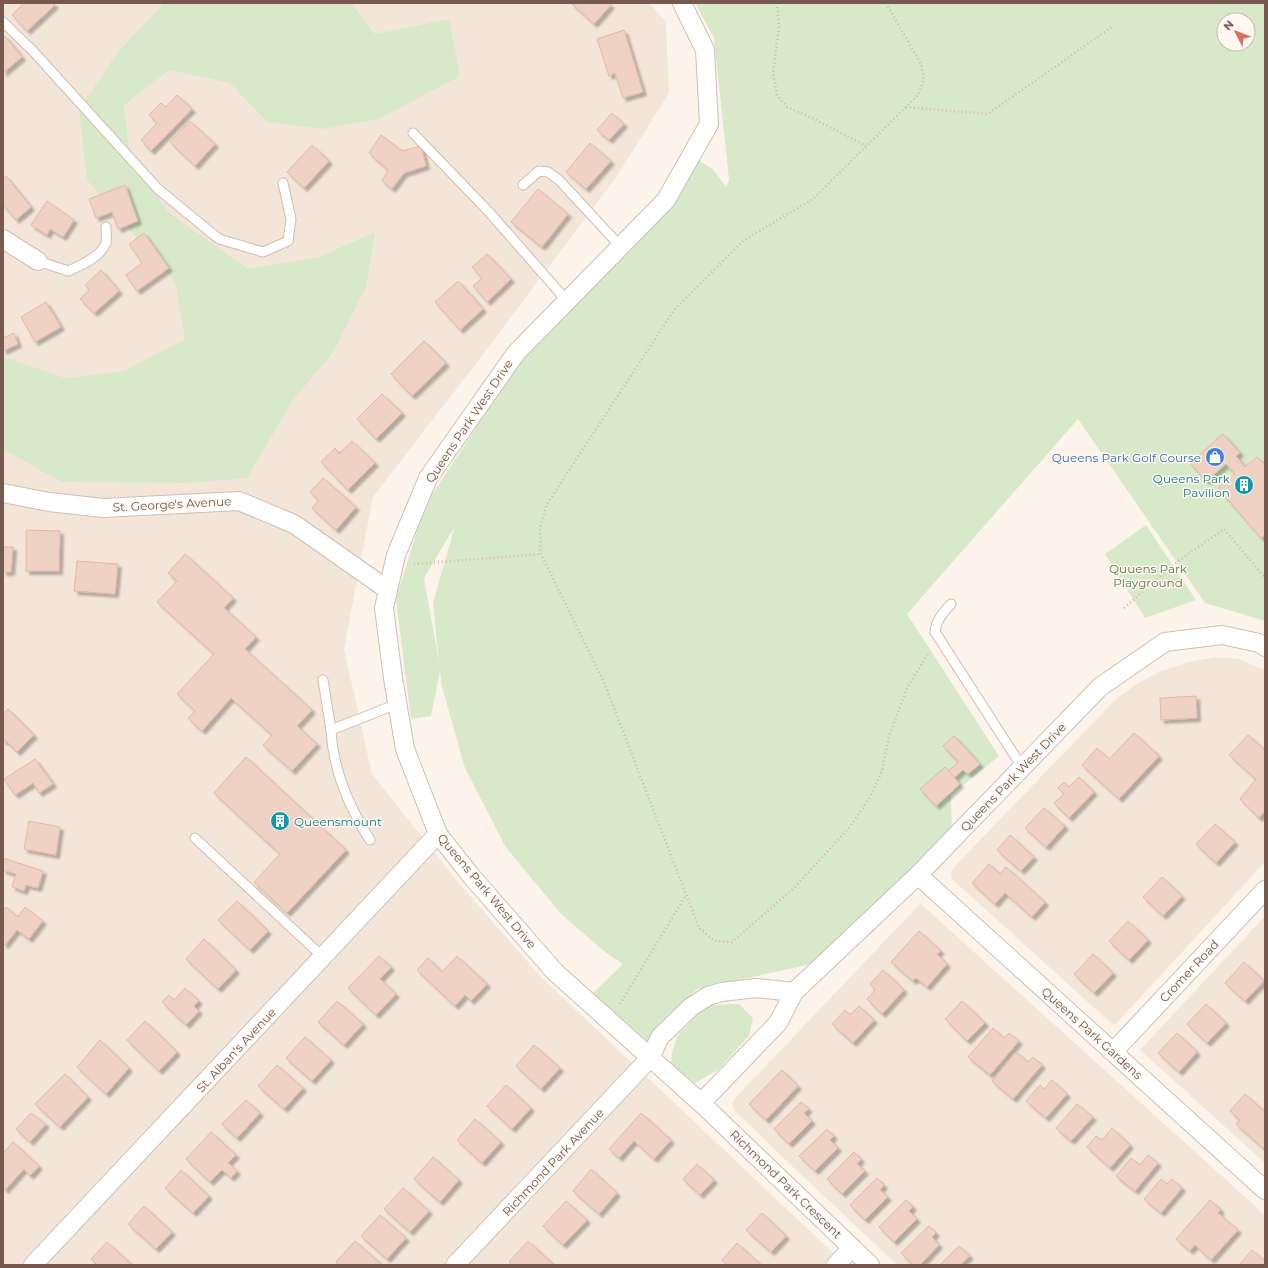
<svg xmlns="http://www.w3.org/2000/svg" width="1268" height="1268" viewBox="0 0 1268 1268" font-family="Montserrat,sans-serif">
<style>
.residential{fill:#f3e6d9}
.green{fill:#d8e9c9;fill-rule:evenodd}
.building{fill:#f0d2c4;stroke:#e2b8a5;filter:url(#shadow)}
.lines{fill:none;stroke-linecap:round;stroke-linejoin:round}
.lane-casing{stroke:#d0beb3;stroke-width:11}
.street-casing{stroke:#d0beb3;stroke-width:20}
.path{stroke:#d5b5a6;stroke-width:2.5;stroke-dasharray:1 3;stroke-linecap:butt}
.lane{stroke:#fff;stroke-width:9}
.street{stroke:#fff;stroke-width:18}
.labels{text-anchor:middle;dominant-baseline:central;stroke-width:3;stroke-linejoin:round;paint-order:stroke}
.street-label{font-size:12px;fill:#765a4f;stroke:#fef8f1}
.shop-label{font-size:12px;fill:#366cbe;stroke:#fef8f1;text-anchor:end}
.culture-label{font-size:12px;fill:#0d838f;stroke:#fef8f1;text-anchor:end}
.park-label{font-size:12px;fill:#5a7b47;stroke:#fef8f1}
</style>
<defs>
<filter id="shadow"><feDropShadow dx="3.5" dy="3.5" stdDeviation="1" flood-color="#0004"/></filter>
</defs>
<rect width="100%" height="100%" fill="#fcf4eb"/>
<g class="residential">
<path d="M3 3H649L666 22 669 93 617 176 475 365 373 497 344 649 372 774 458 882 542 978 846 1265H3Z"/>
<path d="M1215 657 1239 659 1265 670V862L1116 1024H1112L953 880 951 877V873L953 868 1115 700 1138 683 1161 671 1189 662Z"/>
<path d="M921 904 1265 1215V1265H897L792 1166 735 1111 732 1104 735 1098 918 906Z"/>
<path d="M1265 916V1163L1140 1050Z"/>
</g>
<g class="green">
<path d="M164 3H351L375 34 449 19 460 76 379 119 323 129 267 122 230 83 169 70 124 105 130 158 169 213 248 269 319 257 375 232 366 287 332 354 293 400 247 478 187 483 61 482 3 449V356L4 357 65 378 124 371 185 339 175 282 87 180 79 110 117 53Z"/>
<path d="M695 3H1265V621L1205 603 1078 419 907 614 999 756 951 795 952 836 821 962 697 989 647 1044 592 994 623 964 605 952 562 915 505 846 465 768 442 687 440 672 431 716 411 719 396 599 425 505 521 360 698 160 713 169 726 187 729 180 714 38ZM1224 20H1248V44H1224ZM455 526 433 603 439 662 424 578Z"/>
<path d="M1146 525 1196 600 1145 618 1105 554Z"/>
<path d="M728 1004H739L753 1018 749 1036 718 1070 695 1083 671 1064 672 1052 677 1036 695 1017 712 1005Z"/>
</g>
<g class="building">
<path d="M24 3H53L55 5 27 31 12 15Z"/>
<path d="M571 3H609L611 5 594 24Z"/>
<path d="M624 30 643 92 623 98 615 73 609 76 597 39Z"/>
<path d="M5 36 22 57 3 73V38Z"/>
<path d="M177 95 192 109 151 151 141 140 157 123 149 115 161 103 166 107Z"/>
<path d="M612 113 624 124 609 140 597 130Z"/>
<path d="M190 121 215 144 195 166 170 142Z"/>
<path d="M381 135 402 151 421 146 426 166 404 173 392 189 382 181 388 170 369 153Z"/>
<path d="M590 143 611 161 586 189 566 172Z"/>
<path d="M312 145 329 161 304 188 287 172Z"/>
<path d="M6 176 31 207 16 220 3 205V179Z"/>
<path d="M125 185 138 221 118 229 112 212 96 218 89 199Z"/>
<path d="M538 189 568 214 542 247 511 222Z"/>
<path d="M47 201 74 220 63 237 50 229 47 235 31 225Z"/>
<path d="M144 233 169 268 137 291 126 275 142 263 129 244Z"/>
<path d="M487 254 511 279 487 302 473 286 482 278 472 267Z"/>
<path d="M101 270 119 291 94 313 80 299 89 290 85 285Z"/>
<path d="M458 281 483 309 460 330 435 302Z"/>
<path d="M46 302 61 327 35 342 21 317Z"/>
<path d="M14 333 18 344 3 351V338Z"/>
<path d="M424 341 446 363 412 396 391 374Z"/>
<path d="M382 394 402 413 376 439 357 419Z"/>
<path d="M1223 434 1240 453 1236 456 1245 467 1257 457 1265 465V535L1261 538 1218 488 1235 474 1226 464 1206 481 1190 463Z"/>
<path d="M352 441 375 463 348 490 321 462 335 448 339 454Z"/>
<path d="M323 478 356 507 336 530 312 508 319 500 310 492Z"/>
<path d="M26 530 60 531 59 571H26Z"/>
<path d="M3 547H13L11 572H3Z"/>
<path d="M185 554 233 598 224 608 256 637 245 649 312 710 297 726 317 744 292 771 263 745 272 735 231 698 202 731 188 718 195 711 177 694 214 654 157 602 177 581 168 573Z"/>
<path d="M77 561 118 564 115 594 74 591Z"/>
<path d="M1196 696 1197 718 1161 720 1160 698Z"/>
<path d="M8 709 34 735 17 752 5 740 3 742V714Z"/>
<path d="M1134 733 1159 756 1119 799 1082 765 1097 748 1109 759Z"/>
<path d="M1248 735 1265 750V811L1259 818 1240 799 1256 779 1229 755Z"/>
<path d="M954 736 980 764 968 774 963 770 954 778 948 771 959 762 943 746Z"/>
<path d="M246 757 346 850 287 913 254 882 280 854 214 793Z"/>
<path d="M35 759 53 784 39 793 33 783 15 795 4 779Z"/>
<path d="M945 767 960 784 936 806 920 789Z"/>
<path d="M1079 777 1094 792 1069 818 1054 803 1064 794 1058 788 1064 782 1069 787Z"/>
<path d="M1044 808 1065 826 1046 847 1025 828Z"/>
<path d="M29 821 60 827 56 855 24 849Z"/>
<path d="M1215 824 1235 842 1216 863 1196 844Z"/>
<path d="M1010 835 1034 857 1021 871 997 850Z"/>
<path d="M3 858 43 871 38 888 26 885 24 891 12 887 16 874 3 870Z"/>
<path d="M989 864 1000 874 1006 867 1045 902 1032 917 1005 893 995 904 972 883Z"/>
<path d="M1162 877 1182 896 1163 916 1143 897Z"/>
<path d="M237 901 268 931 250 950 218 920Z"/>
<path d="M6 907 18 917 25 907 43 921 29 939 17 930 5 945 3 944V911Z"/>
<path d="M1128 921 1148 940 1129 960 1109 941Z"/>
<path d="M919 931 941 951 937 954 947 964 927 987 916 978 913 981 891 962Z"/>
<path d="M204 939 236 970 218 989 186 959Z"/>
<path d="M1093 954 1113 973 1094 993 1074 974Z"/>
<path d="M379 956 391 967 380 979 396 994 376 1015 348 988Z"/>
<path d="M457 956 487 984 471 1001 465 995 455 1006 417 970 428 958 442 972Z"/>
<path d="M1244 962 1264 981 1245 1001 1225 983Z"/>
<path d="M883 970 904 990 882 1014 867 999 875 990 870 984Z"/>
<path d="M185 988 199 1001 194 1006 199 1011 186 1025 162 1002 169 995 174 1000Z"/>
<path d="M337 1001 363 1024 344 1045 318 1022Z"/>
<path d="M962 1001 985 1023 967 1041 945 1019Z"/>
<path d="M1206 1004 1226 1023 1207 1043 1187 1024Z"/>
<path d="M859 1006 874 1020 853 1043 832 1024 845 1010 850 1015Z"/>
<path d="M145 1021 177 1052 159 1071 127 1040Z"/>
<path d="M993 1028 1004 1038 1009 1033 1019 1041 990 1075 968 1057Z"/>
<path d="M1177 1033 1197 1052 1179 1072 1158 1053Z"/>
<path d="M305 1037 331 1060 312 1081 286 1058Z"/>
<path d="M100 1040 129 1068 106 1094 77 1067Z"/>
<path d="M534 1045 560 1068 541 1089 516 1066Z"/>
<path d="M1016 1052 1028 1062 1033 1057 1042 1065 1013 1099 992 1081Z"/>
<path d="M277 1065 303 1088 284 1109 258 1086Z"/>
<path d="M782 1070 798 1086 766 1120 749 1104Z"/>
<path d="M65 1074 88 1097 60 1127 35 1104Z"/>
<path d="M1052 1080 1067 1094 1046 1118 1026 1101 1040 1085 1044 1089Z"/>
<path d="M506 1085 531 1108 512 1129 487 1106Z"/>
<path d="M1245 1094 1265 1112V1146L1263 1148 1236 1124 1240 1120 1230 1111Z"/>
<path d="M246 1100 260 1113 237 1138 222 1124Z"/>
<path d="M801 1102 809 1109 804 1113 812 1121 789 1144 774 1129Z"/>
<path d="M1077 1104 1093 1117 1071 1141 1056 1128Z"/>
<path d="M31 1113 46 1124 30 1142 16 1129Z"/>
<path d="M641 1113 671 1140 654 1159 634 1141 619 1158 609 1149Z"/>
<path d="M475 1119 501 1142 482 1163 457 1140Z"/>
<path d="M1112 1128 1130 1145 1110 1168 1087 1147 1096 1136 1102 1140Z"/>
<path d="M827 1129 834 1136 830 1140 838 1148 815 1171 799 1156Z"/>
<path d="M211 1132 236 1155 228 1163 237 1171 231 1178 222 1170 210 1182 186 1159Z"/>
<path d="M13 1142 39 1166 30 1176 24 1169 5 1190 3 1188V1153Z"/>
<path d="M854 1152 861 1159 857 1164 865 1171 842 1194 827 1179Z"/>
<path d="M1148 1155 1158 1163 1135 1191 1116 1176 1131 1158 1140 1165Z"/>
<path d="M433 1157 459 1180 440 1202 414 1179Z"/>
<path d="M697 1164 714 1180 700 1195 683 1179Z"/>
<path d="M591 1169 617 1193 599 1214 573 1191Z"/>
<path d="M181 1170 209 1196 193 1213 165 1188Z"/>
<path d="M877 1178 884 1185 880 1190 888 1197 865 1220 850 1205Z"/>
<path d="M1161 1179 1167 1184 1172 1179 1182 1188 1161 1213 1144 1199Z"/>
<path d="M403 1188 429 1211 410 1232 384 1209Z"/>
<path d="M906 1200 913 1207 909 1211 917 1219 894 1242 879 1227Z"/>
<path d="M1210 1200 1221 1210 1218 1213 1238 1230 1211 1260 1195 1245 1190 1251 1176 1239Z"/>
<path d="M566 1201 587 1220 563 1245 543 1226Z"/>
<path d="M144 1206 172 1232 156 1249 128 1224Z"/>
<path d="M762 1213 786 1236 771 1252 746 1230Z"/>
<path d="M380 1215 406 1238 387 1259 361 1236Z"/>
<path d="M929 1226 936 1233 932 1237 939 1245 920 1265H913L901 1253Z"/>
<path d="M355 1241 381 1264 380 1265H339L336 1262Z"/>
<path d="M528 1241 553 1264 552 1265H512L509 1262Z"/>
<path d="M107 1242 132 1265H97L91 1259Z"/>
<path d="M737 1243 761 1265H727L722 1260Z"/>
<path d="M959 1246 970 1256 962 1263 964 1265H940Z"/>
<path d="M1252 1250 1265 1261V1265H1239Z"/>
</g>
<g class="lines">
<g class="lane-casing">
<g id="lane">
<path d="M3 22 33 51 158 189 219 239 263 252 288 241 291 219 283 183"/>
<path d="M413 133 489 212 567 301"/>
<path d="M523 185 539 171 548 172 559 180 621 247"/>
<path d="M38 261 68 271C80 266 101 257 106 243 107 239 106 232 106 227"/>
<path d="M951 604C943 613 936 620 935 632L1022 767"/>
<path d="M323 680 331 730"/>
<path d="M195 838 323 957"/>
<path d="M370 840C349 807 333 770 331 730L397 704"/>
</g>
</g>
<g class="street-casing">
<g id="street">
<path d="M682 3 705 50 709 124 666 200 516 353 428 478 396 555 384 608 393 678 405 749 438 834 472 877 555 972 701 1103 870 1265"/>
<path d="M3 239 38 261"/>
<path d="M3 493 49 502 103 508 239 501 294 524 388 590"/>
<path d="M918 875 1265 1190"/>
<path d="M1113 1052 1265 890"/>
<path d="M701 1103 778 1023 794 992 918 875 1100 687 1165 642 1222 635 1259 643 1265 647"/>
<path d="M33 1265 438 834"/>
<path d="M455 1265 650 1058 660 1037 691 1007 708 996 722 992 756 988 794 992"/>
<path d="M836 1265 852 1248"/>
</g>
</g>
<g class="path">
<path d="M777 3 779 27 773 73 777 95 787 107 812 118 866 146"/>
<path d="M886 3 921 64 924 80 918 95 813 199 744 240 674 310 547 504 540 527 541 554 604 682 699 928 715 941 732 942 794 888 849 828 869 799 882 771 889 736 907 688 929 652"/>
<path d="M906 107 988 114 1113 26"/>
<path d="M414 564 541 554"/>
<path d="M1124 608 1177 562 1224 529 1265 578"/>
<path d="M620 1004 686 895"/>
</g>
<use href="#lane" class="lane"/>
<use href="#street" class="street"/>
</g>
<defs>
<g id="shop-disc" transform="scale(1)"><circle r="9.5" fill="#3f7fe0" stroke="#fef8f1"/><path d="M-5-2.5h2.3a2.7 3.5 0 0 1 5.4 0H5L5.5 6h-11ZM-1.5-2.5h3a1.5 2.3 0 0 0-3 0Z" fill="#fff"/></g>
<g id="building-disc" transform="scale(1)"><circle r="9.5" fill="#0f9aa8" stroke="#fef8f1"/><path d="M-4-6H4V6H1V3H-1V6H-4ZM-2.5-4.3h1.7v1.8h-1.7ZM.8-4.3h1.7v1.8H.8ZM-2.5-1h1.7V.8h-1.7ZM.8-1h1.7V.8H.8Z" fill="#fff"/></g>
</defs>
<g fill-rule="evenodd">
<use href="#shop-disc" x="1215" y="457"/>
<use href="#building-disc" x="1244" y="485"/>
<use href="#building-disc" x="280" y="821"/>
</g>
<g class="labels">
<g class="street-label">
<text transform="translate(469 421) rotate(-56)">Queens Park West Drive</text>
<text transform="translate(172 504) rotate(-3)">St. George's Avenue</text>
<text transform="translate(1013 777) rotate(-46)">Queens Park West Drive</text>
<text transform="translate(487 891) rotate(50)">Queens Park West Drive</text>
<text transform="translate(1189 971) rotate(-47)">Cromer Road</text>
<text transform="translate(1092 1033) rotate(42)">Queens Park Gardens</text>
<text transform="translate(236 1050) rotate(-47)">St. Alban's Avenue</text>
<text transform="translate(553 1162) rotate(-47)">Richmond Park Avenue</text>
<text transform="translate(786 1184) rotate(44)">Richmond Park Crescent</text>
</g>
<g class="shop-label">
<text x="1201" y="457">Queens Park Golf Course</text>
</g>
<g class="culture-label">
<text x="1230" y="478">Queens Park<tspan x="1230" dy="14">Pavilion</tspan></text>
<text x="294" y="821" text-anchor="start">Queensmount</text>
</g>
<g class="park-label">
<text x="1148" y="568">Quuens Park<tspan x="1148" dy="14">Playground</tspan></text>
</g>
</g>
<rect width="1268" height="1268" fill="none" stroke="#765a4f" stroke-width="8"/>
<g transform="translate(1236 32) rotate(312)"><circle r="19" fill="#fef8f1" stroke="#c8b9b0"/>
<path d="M0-3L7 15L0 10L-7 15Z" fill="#de6c57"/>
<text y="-6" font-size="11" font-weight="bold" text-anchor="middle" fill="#765a4f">N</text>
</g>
</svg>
